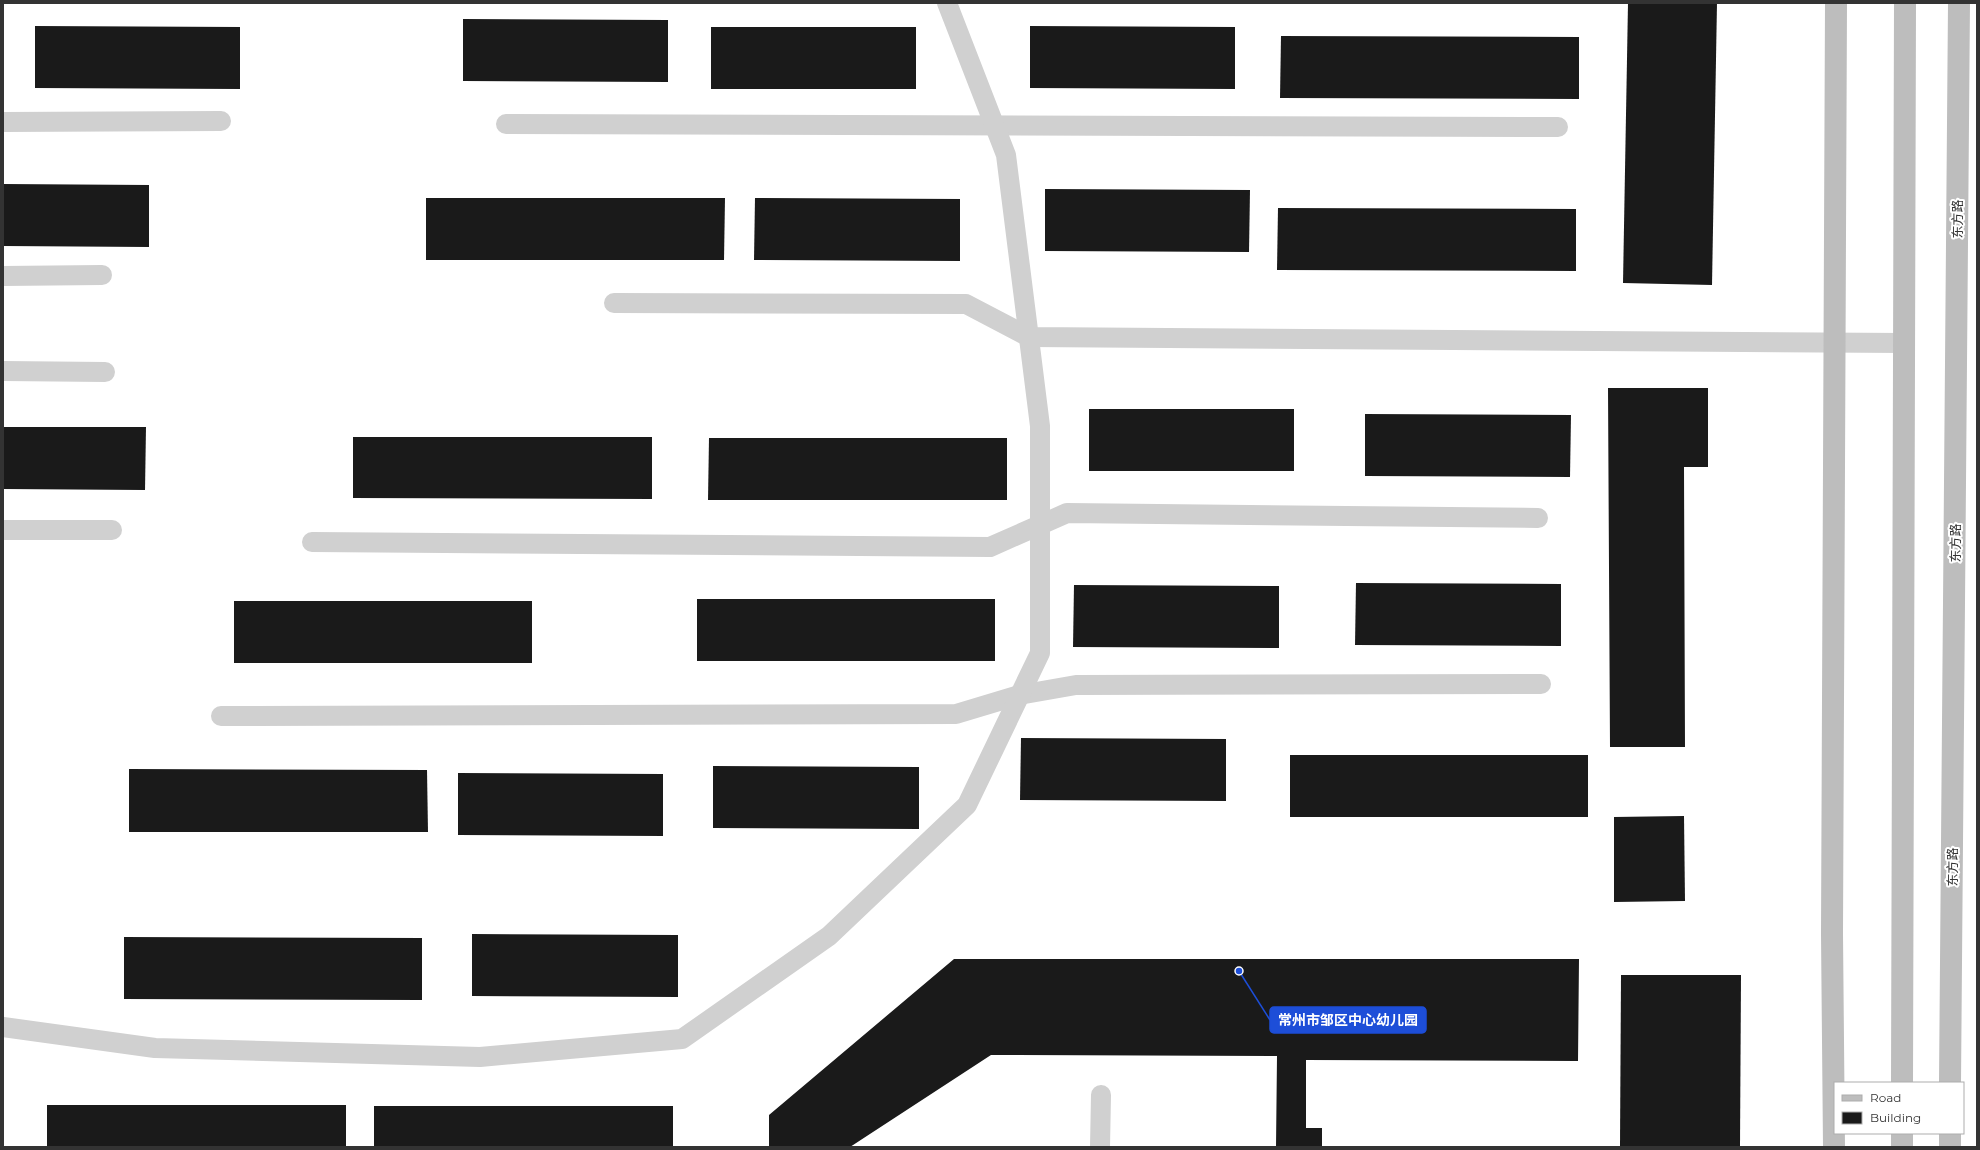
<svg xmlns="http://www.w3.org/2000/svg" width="1980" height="1150" viewBox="0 0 1980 1150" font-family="Montserrat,'Noto Sans SC',sans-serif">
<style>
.building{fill:#1a1a1a}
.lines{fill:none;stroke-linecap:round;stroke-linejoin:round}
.service{stroke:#d0d0d0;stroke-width:20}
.secondary{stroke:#bdbdbd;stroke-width:22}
.labels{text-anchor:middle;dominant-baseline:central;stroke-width:4;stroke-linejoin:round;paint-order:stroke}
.street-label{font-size:13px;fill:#333;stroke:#fff}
.leader{fill:none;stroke:#1d4ed8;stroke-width:1.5}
.callout-dot{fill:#1d4ed8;stroke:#fff;stroke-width:1.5}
.callout{fill:#1d4ed8;stroke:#1d4ed8;stroke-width:1.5}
.callout-label{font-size:14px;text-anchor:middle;font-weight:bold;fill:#fff}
</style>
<rect width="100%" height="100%" fill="#fff"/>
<g class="building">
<path d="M1628 3H1717L1712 285 1623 283Z"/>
<path d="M463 19 668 20V82L463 81Z"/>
<path d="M35 26 240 27V89L35 88Z"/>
<path d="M1030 26 1235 27V89L1030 88Z"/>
<rect x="711" y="27" width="205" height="62"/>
<path d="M1281 36 1579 37V99L1280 98Z"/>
<path d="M3 184 149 185V247L3 246Z"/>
<path d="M1045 189 1250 190 1249 252 1045 251Z"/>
<path d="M426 198H725L724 260H426Z"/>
<path d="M755 198 960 199V261L754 260Z"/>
<path d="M1278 208 1576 209V271L1277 270Z"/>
<path d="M1608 388H1708V467H1684L1685 747H1610Z"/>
<rect x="1089" y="409" width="205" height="62"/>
<path d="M1365 414 1571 415 1570 477 1365 476Z"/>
<path d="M3 427H146L145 490 3 489Z"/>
<path d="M353 437H652V499L353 498Z"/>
<path d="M709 438H1007V500H708Z"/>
<path d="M1356 583 1561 584V646L1355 645Z"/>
<path d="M1074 585 1279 586V648L1073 647Z"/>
<rect x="697" y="599" width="298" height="62"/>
<rect x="234" y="601" width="298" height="62"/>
<path d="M1021 738 1226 739V801L1020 800Z"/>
<rect x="1290" y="755" width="298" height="62"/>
<path d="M713 766 919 767V829L713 828Z"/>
<path d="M129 769 427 770 428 832H129Z"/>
<path d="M458 773 663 774V836L458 835Z"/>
<path d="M1684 816 1685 901 1614 902V817Z"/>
<path d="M472 934 678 935V997L472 996Z"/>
<path d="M124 937 422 938V1000L124 999Z"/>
<path d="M954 959H1579L1578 1061 1306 1060V1128H1322V1147H1276L1277 1056 991 1055 850 1147H769V1115Z"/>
<path d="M1621 975H1741L1740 1147H1620Z"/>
<rect x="47" y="1105" width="299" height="42"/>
<rect x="374" y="1106" width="299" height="41"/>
</g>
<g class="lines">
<g class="service">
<path d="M3 122 221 121"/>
<path d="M506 124 1558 127"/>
<path d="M3 276 102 275"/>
<path d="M614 303 966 304 1029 337 1904 343"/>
<path d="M3 371 105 372"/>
<path d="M3 530H112"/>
<path d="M312 542 990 547 1067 513 1538 518"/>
<path d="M221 716 956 714 1019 695 1076 685 1541 684"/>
<path d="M3 1027 155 1048 480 1057 682 1039 829 936 967 805 1040 653V426L1006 155 947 3"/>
<path d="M1100 1147 1101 1095"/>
</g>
<g class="secondary">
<path d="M1902 1083 1905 3"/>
<path d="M1950 1083 1959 3"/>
<path d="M1834 1147 1832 934 1836 3"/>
<path d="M1902 1147V1133"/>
<path d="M1950 1147V1133"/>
</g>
</g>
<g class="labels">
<g class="street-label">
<text transform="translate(1957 219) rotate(-90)">东方路</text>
<text transform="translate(1955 543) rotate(-90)">东方路</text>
<text transform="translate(1952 867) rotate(-90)">东方路</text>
</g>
</g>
<path class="leader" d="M1239 971L1270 1020"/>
<circle class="callout-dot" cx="1239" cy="971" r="4"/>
<rect class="callout" x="1270" y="1007" width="156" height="26" rx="4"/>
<g class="callout-label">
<text x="1348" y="1025">常州市邹区中心幼儿园</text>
</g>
<rect width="1980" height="1150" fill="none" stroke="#333333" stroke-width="8"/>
<rect x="1834" y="1082" width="130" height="52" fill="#ffffff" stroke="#adadad"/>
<rect x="1842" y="1095" width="20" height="6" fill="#bdbdbd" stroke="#adadad"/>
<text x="1870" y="1102" font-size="12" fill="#333333">Road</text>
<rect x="1842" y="1112" width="20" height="12" fill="#1a1a1a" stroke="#adadad"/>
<text x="1870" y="1122" font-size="12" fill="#333333">Building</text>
</svg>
